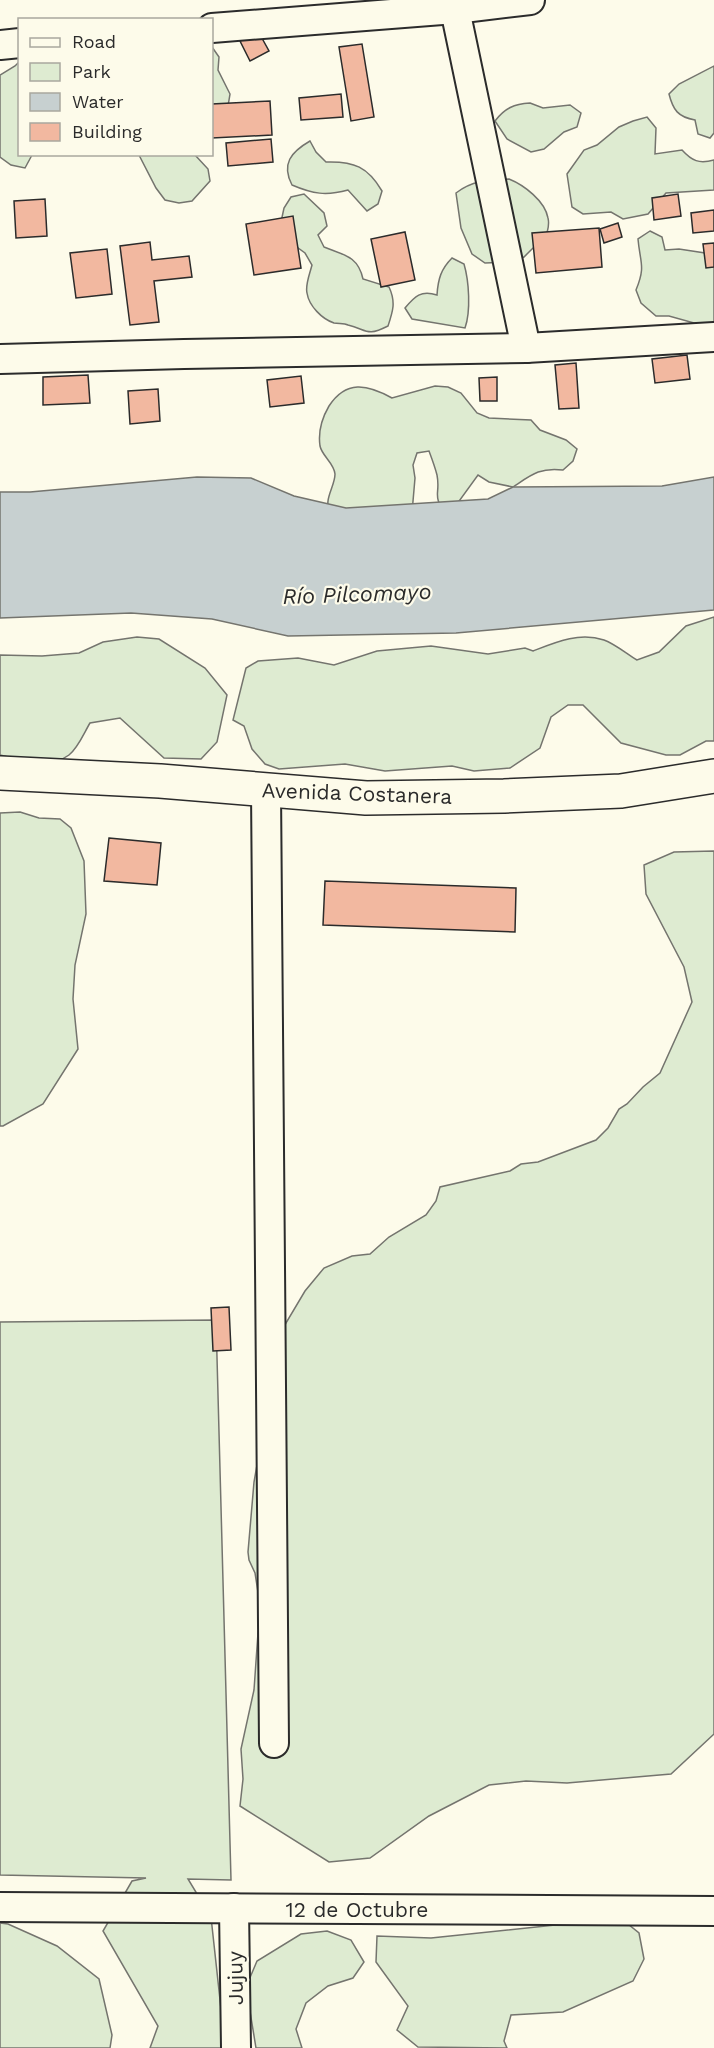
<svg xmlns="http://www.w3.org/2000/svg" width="714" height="2048" viewBox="0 0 714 2048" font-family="'Work Sans',sans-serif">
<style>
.green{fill:#deebd1;stroke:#74746e;stroke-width:1.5}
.water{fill:#c7d0d0;stroke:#74746e;stroke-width:1.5}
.building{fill:#f2b8a0;stroke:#2b2b2b;stroke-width:1.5}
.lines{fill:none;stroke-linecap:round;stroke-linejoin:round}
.street-casing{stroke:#2b2b2b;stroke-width:32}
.secondary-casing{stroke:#2b2b2b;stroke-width:36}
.street{stroke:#fdfbea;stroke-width:28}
.secondary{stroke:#fdfbea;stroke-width:33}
.labels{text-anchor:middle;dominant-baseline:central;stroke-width:4.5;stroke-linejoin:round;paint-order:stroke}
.street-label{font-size:21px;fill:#2b2b2b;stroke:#fdfbea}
.water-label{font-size:22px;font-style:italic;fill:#2b2b2b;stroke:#fdfbea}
</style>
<rect width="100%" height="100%" fill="#fdfbea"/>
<g class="green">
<path d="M212 47 219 57 218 70 230 94 228 106 220 116 212 120Z"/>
<path d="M19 62 20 154 32 155 25 168 11 165 0 157V75L15 66Z"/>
<path d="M714 66V133L710 138 698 134 695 120C678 117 673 110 669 94L679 84Z"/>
<path d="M530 103 543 108 570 105 581 113 577 127 564 132 544 149 531 152 507 139 495 121C505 108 514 104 530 103Z"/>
<path d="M647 117 656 128 655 154 682 150C692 161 699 164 714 160V190L666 193 648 214 623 219 611 212 583 214 572 207 567 174 584 150 597 145 619 127 633 121Z"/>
<path d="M310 141 316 152 326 162C354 161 368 167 382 191L378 204 367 211 348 190C326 196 313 194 292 185 281 164 291 152 310 141Z"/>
<path d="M139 155H195L208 169 210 181 192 201 179 203 165 200 156 188Z"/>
<path d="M509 179C524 185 545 201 548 218 550 226 547 234 544 241L533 248 524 257 511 262 485 263 472 254 461 228 456 193C473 180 489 180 509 179Z"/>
<path d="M304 194 324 213 327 226 318 235 324 247C344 255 358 256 363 279L389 287C396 302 393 311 388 326 366 337 368 330 348 325 344 323 339 324 334 323 322 319 309 306 307 293 305 285 310 273 312 265L305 253 294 245 281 222 284 208 291 197Z"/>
<path d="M650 231 662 237 665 250 679 249 705 253 714 266V324L694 323 669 316H656L641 303 636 290C646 266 640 263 638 239Z"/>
<path d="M452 258 464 264C469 281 471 311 465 328L412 319 405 308C415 296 421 290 437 295 438 279 441 269 452 258Z"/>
<path d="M435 386 448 387 461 393 477 413 489 418 531 420 540 430 566 440 577 449 573 461 563 470C540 467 531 475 513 487L489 482 478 475 449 515C430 497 441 495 437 475 435 467 432 459 429 451L417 453 413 465 415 478 410 536 330 528C330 520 327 510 328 501 329 492 335 483 335 474 334 463 322 456 320 446 318 432 322 418 329 406 346 380 367 384 392 398Z"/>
<path d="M714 617V741H706L680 755H666L621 743 583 705H568L551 717 540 748 510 768 474 771 452 766 385 771 345 764 279 769 265 764 252 749 244 726 233 720 246 668 258 661 298 658 334 665 377 651 431 646 488 654 525 648 533 651C556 642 579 632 604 640 615 644 627 654 637 660L659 652 686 626Z"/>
<path d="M137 637 159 639 205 668 227 695 217 742 201 759 164 758 120 718 90 723C84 733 78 748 69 755 52 768 19 760 0 755V655L42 656 79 653 103 642Z"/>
<path d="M20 812 39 818 60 819 71 828 84 861 86 914 75 965 73 999 78 1049 43 1104 3 1126H0V813Z"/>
<path d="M714 851V1734L671 1774 567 1783 526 1781 489 1785 429 1816 370 1858 329 1862 240 1806 243 1779 241 1749 254 1690 258 1633 262 1618 255 1573 249 1560 248 1552 254 1482 280 1333 305 1291 324 1268 352 1256 370 1254 389 1237 426 1215 436 1201 440 1187 510 1171 521 1164 538 1162 596 1140 608 1128 619 1109 627 1104 643 1087 660 1073 692 1002 684 967 646 894 644 865 674 852Z"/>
<path d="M216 1320 231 1880 188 1879 211 1917 222 2018 237 2048H150L158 2026 103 1931 132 1881 146 1878 0 1875V1322Z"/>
<path d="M618 1916 639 1933 644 1959 633 1981 563 2012 511 2015 504 2041 507 2048 418 2047 397 2030 408 2006 376 1962 377 1936 431 1938 593 1921Z"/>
<path d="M0 1923 8 1924 57 1946 99 1979 112 2035 110 2048H0Z"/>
<path d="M327 1931 351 1940 364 1962 353 1978 328 1986 306 2003 296 2029 302 2048H256L246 1987 257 1961 301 1934Z"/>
</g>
<path class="water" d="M197 477 251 478 294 496 346 508 488 499 513 487 662 486 714 477V610L456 633 288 636 212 619 131 613 0 618V492H30Z"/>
<g class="building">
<path d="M258 31 269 51 250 61 240 41Z"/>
<path d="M362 44 374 117 351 121 339 47Z"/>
<path d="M341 94 343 117 301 120 299 98Z"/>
<path d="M270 101 272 135 212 138V104Z"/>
<path d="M271 139 273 162 228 166 226 143Z"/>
<path d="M678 194 681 216 654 220 652 198Z"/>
<path d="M45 199 47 236 16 238 14 201Z"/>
<path d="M714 210V231L693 233 691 213Z"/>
<path d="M293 216 301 268 254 275 246 224Z"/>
<path d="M618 223 622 237 604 243 600 229Z"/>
<path d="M599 228 602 267 536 273 532 233Z"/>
<path d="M405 232 415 280 381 287 371 239Z"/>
<path d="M150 242 152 260 189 256 192 277 154 281 159 322 130 325 120 246Z"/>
<path d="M714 243V267L706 268 703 244Z"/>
<path d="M107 249 112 294 76 298 70 253Z"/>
<path d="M687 355 690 379 655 383 652 359Z"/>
<path d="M576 363 579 408 559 409 555 365Z"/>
<path d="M88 375 90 403 43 405V377Z"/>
<path d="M301 376 304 403 270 407 267 380Z"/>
<path d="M497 377V401H480L479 378Z"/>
<path d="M158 389 160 421 130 424 128 391Z"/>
<path d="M109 838 161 843 157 885 104 881Z"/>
<path d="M325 881 516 888 515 932 323 925Z"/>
<path d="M229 1307 231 1350 213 1351 211 1308Z"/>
</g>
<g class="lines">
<g class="street-casing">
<g id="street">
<path d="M453 0 526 348"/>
<path d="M212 28 455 9 530 0"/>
<path d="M0 45 20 43"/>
<path d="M0 359 184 354 526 348 714 337"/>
<path d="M266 790 274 1743"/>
<path d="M0 1907 714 1911"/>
<path d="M234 1908 236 2048"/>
</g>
</g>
<g class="secondary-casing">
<path id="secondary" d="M0 773 160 781 366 798 504 796 621 791 714 776"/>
</g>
<use href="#street" class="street"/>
<use href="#secondary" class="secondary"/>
</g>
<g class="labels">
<g class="street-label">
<text transform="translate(357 793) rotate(2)">Avenida Costanera</text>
<text x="357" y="1909">12 de Octubre</text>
<text transform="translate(235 1978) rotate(-91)">Jujuy</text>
</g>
<g class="water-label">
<text transform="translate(357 594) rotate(-2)">Río Pilcomayo</text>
</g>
</g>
<rect x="18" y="18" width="195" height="138" fill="#fdfbea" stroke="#a9a89e" stroke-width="1.5"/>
<rect x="30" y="38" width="30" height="9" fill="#fdfbea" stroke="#a9a89e" stroke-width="1.5"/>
<text x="72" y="48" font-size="18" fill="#2b2b2b">Road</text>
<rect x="30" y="63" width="30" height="18" fill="#deebd1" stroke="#a9a89e" stroke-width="1.5"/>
<text x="72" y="78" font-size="18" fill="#2b2b2b">Park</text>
<rect x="30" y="93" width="30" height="18" fill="#c7d0d0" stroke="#a9a89e" stroke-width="1.5"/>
<text x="72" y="108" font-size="18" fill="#2b2b2b">Water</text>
<rect x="30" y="123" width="30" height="18" fill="#f2b8a0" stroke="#a9a89e" stroke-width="1.5"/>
<text x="72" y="138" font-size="18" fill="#2b2b2b">Building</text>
</svg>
